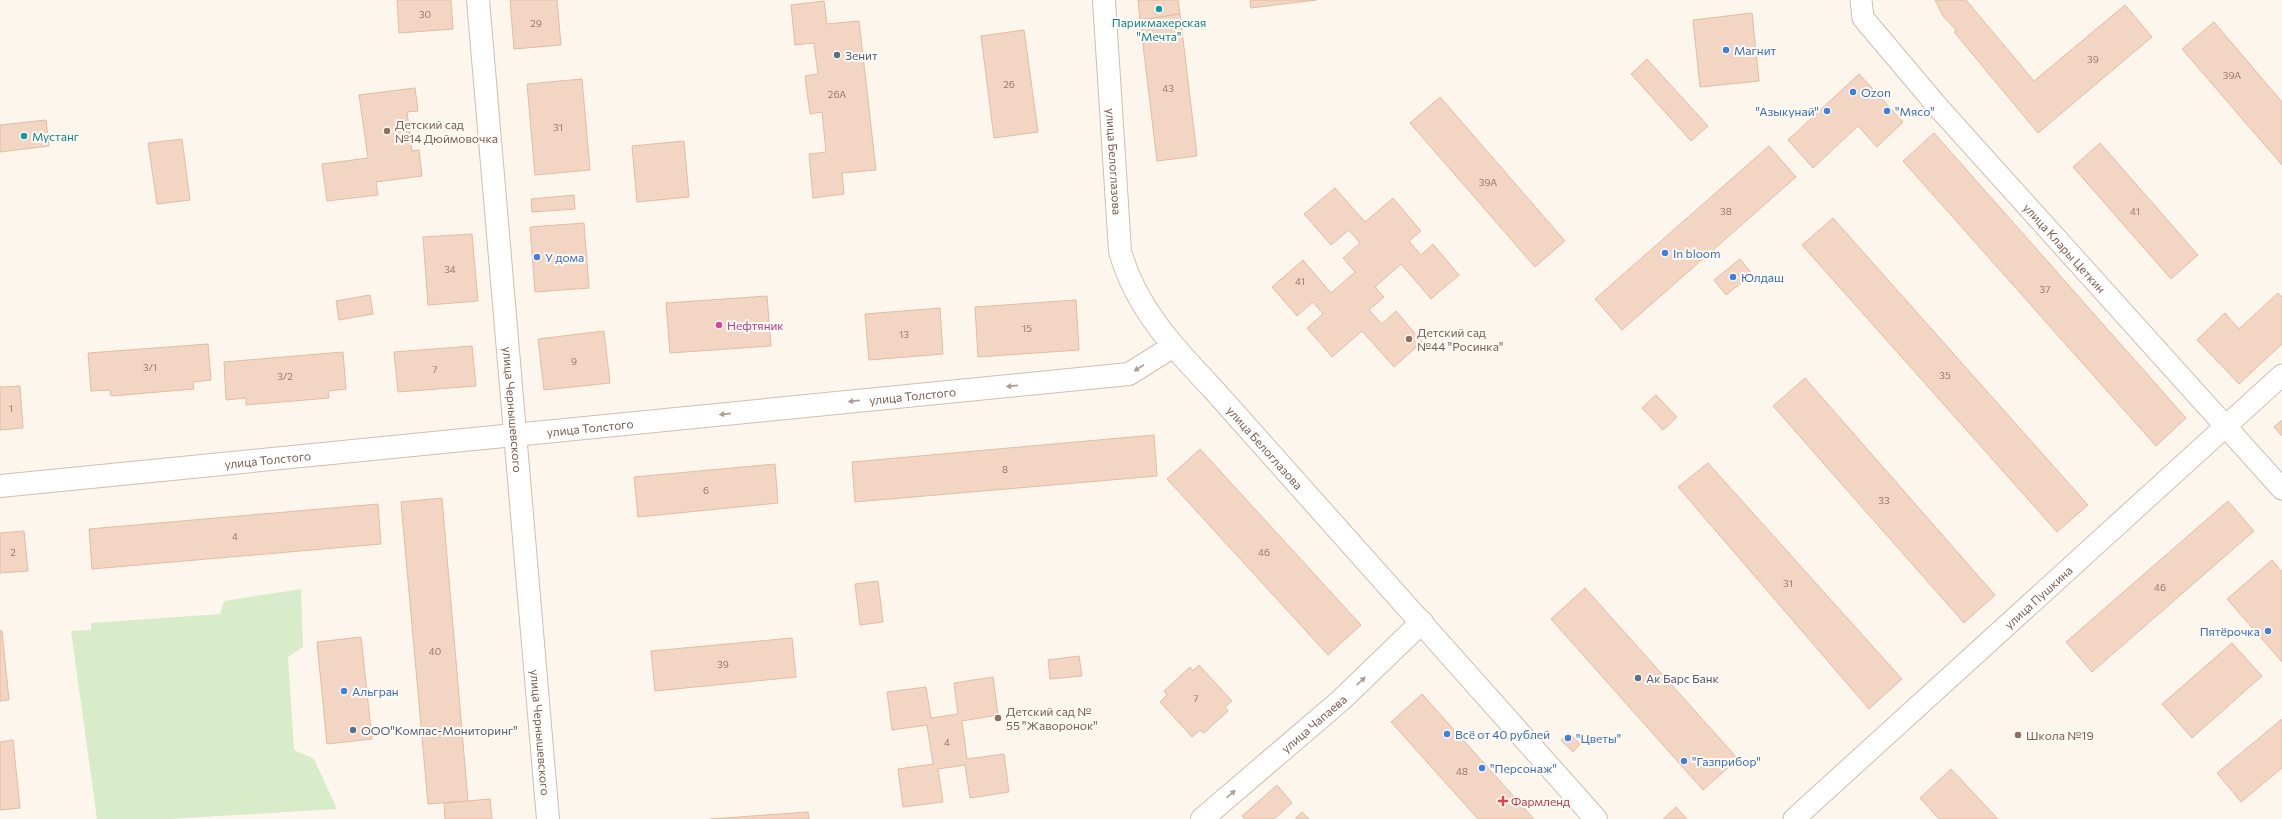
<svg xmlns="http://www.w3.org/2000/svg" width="2282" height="819" viewBox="0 0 2282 819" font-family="Commissioner,sans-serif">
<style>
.green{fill:#d8ecc9}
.building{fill:#f3d5c3;stroke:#e6bba3}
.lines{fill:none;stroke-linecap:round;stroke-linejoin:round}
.minor-casing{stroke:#d1beb0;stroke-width:23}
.tertiary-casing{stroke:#d1beb0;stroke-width:24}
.minor{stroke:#fff;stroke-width:21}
.tertiary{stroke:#fff;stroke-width:22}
.oneway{fill:#af9d94}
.culture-dot{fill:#0f9aa8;stroke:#fffaf3;stroke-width:1.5}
.shop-dot{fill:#3f7fe0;stroke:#fffaf3;stroke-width:1.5}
.service-dot{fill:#5c6f8a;stroke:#fffaf3;stroke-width:1.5}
.education-dot{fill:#8d6e63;stroke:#fffaf3;stroke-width:1.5}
.hotel-dot{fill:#d1479c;stroke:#fffaf3;stroke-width:1.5}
.health-dot{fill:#e0444e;stroke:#fffaf3;stroke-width:1.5}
.labels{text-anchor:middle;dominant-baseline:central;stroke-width:4;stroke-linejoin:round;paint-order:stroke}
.number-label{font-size:10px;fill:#987a6a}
.culture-label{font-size:12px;fill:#0d838f;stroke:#fffaf3}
.shop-label{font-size:12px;fill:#366cbe;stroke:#fffaf3;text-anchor:start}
.service-label{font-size:12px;fill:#4e5e75;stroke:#fffaf3;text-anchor:start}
.education-label{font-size:12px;fill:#785e54;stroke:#fffaf3;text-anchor:start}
.street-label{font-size:12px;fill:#7a5c4d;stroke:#fffaf3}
.hotel-label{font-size:12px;fill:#b23c85;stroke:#fffaf3;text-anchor:start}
.health-label{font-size:12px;fill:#be3a42;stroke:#fffaf3;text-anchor:start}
</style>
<rect width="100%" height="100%" fill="#fdf6ec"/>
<path class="green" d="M301 589 303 647 288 657 294 750 314 759 337 809 169 819H97L71 631 91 630V623L220 614 224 601Z"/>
<g class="building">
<path d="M397 0H451L453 29 399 33Z"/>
<path d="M510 0H557L561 45 514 49Z"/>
<path d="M1138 0H1178L1180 14 1140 20Z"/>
<path d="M1250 0H1316L1251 8Z"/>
<path d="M1935 0H1966L2034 81 2125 5 2152 37 2038 133 1954 32 1957 31 1943 16Z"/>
<path d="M824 1 827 24 859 21 876 170 842 173 844 194 813 198 809 154 826 152 822 112 810 114 805 76 818 74 814 43 795 45 791 5Z"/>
<path d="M1752 13 1759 81 1700 87 1693 20Z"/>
<path d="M1180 14 1197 156 1157 161 1140 20Z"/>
<path d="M2214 22 2282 102V165L2182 49Z"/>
<path d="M1024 30 1038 132 994 138 981 36Z"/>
<path d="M1647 59 1708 126 1691 141 1631 74Z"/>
<path d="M1859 74 1903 122 1877 147 1858 126 1813 168 1788 140Z"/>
<path d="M582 79 590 170 535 175 527 84Z"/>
<path d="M415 88 418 111 407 112 412 151 419 150 422 176 376 182 378 195 327 201 322 164 368 158 359 95Z"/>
<path d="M1440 97 1565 241 1535 267 1410 123Z"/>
<path d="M46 120 49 146 0 152V125Z"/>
<path d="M1934 133 2186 418 2156 446 1903 161Z"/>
<path d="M182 139 190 200 157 204 148 143Z"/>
<path d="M684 141 689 197 637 202 632 146Z"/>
<path d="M2100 143 2198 255 2171 279 2073 167Z"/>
<path d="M1769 146 1796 177 1622 330 1595 299Z"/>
<path d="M1335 188 1365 222 1393 198 1421 231 1409 241 1421 255 1433 244 1459 275 1431 299 1401 264 1375 287 1384 297 1369 310 1382 324 1396 311 1422 342 1394 367 1362 331 1332 357 1307 328 1323 314 1313 302 1297 316 1272 287 1303 260 1331 293 1355 272 1343 258 1360 243 1349 230 1331 245 1304 214Z"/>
<path d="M574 195 575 209 532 212 531 199Z"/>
<path d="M1833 218 2088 505 2057 532 1802 245Z"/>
<path d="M584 223 589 288 535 292 530 227Z"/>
<path d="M472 234 478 301 428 305 423 237Z"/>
<path d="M1740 259 1752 274 1726 295 1714 280Z"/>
<path d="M2278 293 2282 297V344L2239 384 2197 340 2225 313 2239 329Z"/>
<path d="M370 295 373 314 339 320 336 301Z"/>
<path d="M767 296 771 346 670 353 666 303Z"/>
<path d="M1076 300 1079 350 978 357 975 307Z"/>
<path d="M940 308 943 354 869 360 865 314Z"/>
<path d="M604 331 610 383 544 390 538 339Z"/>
<path d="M208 344 211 380 193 382 194 389 111 396 110 390 91 391 88 353Z"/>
<path d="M472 346 476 386 398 392 394 352Z"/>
<path d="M343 352 346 389 328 391 329 398 246 405V398L226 400 224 362Z"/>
<path d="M1805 378 1995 595 1964 623 1773 406Z"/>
<path d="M20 386 23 428 0 430V387Z"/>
<path d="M1656 395 1677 417 1663 430 1642 408Z"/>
<path d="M2282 420V436L2274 427Z"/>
<path d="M1154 435 1157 476 855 502 852 462Z"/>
<path d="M1200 449 1361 625 1328 655 1167 479Z"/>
<path d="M1708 463 1902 679 1869 709 1678 487Z"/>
<path d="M775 464 778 503 638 517 634 477Z"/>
<path d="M442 498 468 801 428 804 401 502Z"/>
<path d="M2228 501 2254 531 2092 672 2066 642Z"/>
<path d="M378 504 381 544 92 569 89 529Z"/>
<path d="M24 531 28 571 0 573V533Z"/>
<path d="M2272 560 2282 572V662L2227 599Z"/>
<path d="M878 581 883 622 860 625 855 584Z"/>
<path d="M1585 588 1738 759 1703 790 1551 619Z"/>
<path d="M0 631H2L9 700 0 701Z"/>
<path d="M361 637 372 739 327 744 317 642Z"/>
<path d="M792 638 796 677 655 691 651 651Z"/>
<path d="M2232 643 2262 676 2192 738 2162 704Z"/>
<path d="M1079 656 1082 676 1050 679 1048 660Z"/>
<path d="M1199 665 1232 701 1225 707 1228 711 1204 733 1200 730 1192 737 1160 702 1167 695 1164 691 1190 667 1193 671Z"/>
<path d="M993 677 998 715 962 721 967 759 1004 754 1009 792 970 798 965 765 938 769 943 802 903 807 898 769 933 764 927 725 892 730 887 692 926 687 931 718 958 714 954 683Z"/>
<path d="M1422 694 1534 819H1478L1391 722Z"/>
<path d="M2282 719V768L2241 802 2217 773Z"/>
<path d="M1569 733 1580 744 1573 752 1561 740Z"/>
<path d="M13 740 20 808 0 810V742Z"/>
<path d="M1951 769 1998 819H1939L1920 798Z"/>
<path d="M1277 785 1292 803 1274 819H1245L1242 816Z"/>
<path d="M490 799 492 819H445L444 803Z"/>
<path d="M1676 807 1687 819H1663Z"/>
<path d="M808 812 809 819H710Z"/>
<path d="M1302 812 1309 819H1295Z"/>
</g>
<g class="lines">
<g class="minor-casing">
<g id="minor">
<path id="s1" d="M1861 0 1863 18 1938 107 2282 489"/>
<path id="s2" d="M1794 819 2282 375"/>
</g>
</g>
<g class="tertiary-casing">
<g id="tertiary">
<path id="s3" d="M478 0 548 819"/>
<path id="s4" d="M1104 0 1120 251C1135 307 1174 348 1213 389L1596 819"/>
<path id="s5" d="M0 486 1129 374 1172 347"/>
<path id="s6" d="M1202 819 1340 701 1422 622"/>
</g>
</g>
<use href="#minor" class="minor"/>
<use href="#tertiary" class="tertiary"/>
</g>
<defs><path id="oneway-solid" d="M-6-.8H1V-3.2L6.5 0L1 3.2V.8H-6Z"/></defs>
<g class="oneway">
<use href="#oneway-solid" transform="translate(1139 368) rotate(147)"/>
<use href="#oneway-solid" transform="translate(1012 386) rotate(174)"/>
<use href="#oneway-solid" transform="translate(854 401) rotate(174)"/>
<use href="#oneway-solid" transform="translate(725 414) rotate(174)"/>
<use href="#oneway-solid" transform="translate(1361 681) rotate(-43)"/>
<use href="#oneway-solid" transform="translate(1231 794) rotate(-41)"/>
</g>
<g class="culture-dot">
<circle cx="1159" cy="9" r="4"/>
<circle cx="24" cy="136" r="4"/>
</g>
<g class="shop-dot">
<circle cx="1726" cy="50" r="4"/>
<circle cx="1853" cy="92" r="4"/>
<circle cx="1827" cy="111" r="4"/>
<circle cx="1887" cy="111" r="4"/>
<circle cx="1665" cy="253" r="4"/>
<circle cx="537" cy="257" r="4"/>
<circle cx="1733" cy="277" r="4"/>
<circle cx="2268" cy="631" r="4"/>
<circle cx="344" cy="691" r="4"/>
<circle cx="1447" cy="734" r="4"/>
<circle cx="1568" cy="738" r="4"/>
<circle cx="1684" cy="761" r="4"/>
<circle cx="1482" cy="768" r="4"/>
</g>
<g class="service-dot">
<circle cx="837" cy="55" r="4"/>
<circle cx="1638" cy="678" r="4"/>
<circle cx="353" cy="730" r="4"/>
</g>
<g class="education-dot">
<circle cx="387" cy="131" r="4"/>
<circle cx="1409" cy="339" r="4"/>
<circle cx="998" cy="718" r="4"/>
<circle cx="2018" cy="735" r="4"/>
</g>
<circle class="hotel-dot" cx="719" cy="325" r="4"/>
<path class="health-dot" d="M1501 795h4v4h4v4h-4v4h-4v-4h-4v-4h4z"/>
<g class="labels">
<g class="number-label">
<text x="425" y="14">30</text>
<text x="536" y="23">29</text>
<text x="2093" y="59">39</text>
<text x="2232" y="75">39А</text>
<text x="1009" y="84">26</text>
<text x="1168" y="88">43</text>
<text x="837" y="94">26А</text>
<text x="558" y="127">31</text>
<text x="1488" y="182">39А</text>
<text x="1726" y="211">38</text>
<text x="2135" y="211">41</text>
<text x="450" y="269">34</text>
<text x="1300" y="281">41</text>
<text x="2045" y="289">37</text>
<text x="1027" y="328">15</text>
<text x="904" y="334">13</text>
<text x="574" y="361">9</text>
<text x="150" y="367">3/1</text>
<text x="435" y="369">7</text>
<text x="1945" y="375">35</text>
<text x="285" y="376">3/2</text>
<text x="11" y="408">1</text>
<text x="1005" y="469">8</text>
<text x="706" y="490">6</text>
<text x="1884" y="500">33</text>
<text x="235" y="536">4</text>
<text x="13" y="552">2</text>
<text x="1264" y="552">46</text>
<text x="1788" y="583">31</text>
<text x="2160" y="587">46</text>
<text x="435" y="651">40</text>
<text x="723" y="664">39</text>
<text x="1196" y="698">7</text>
<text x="947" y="742">4</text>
<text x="1462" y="771">48</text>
</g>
<g class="culture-label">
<text x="1159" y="22">Парикмахерская<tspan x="1159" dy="14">"Мечта"</tspan></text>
<text x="32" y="136" text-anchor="start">Мустанг</text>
</g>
<g class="shop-label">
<text x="1734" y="50">Магнит</text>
<text x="1861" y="92">Ozon</text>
<text x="1819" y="111" text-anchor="end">"Азыкунай"</text>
<text x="1895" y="111">"Мясо"</text>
<text x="1673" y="253">In bloom</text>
<text x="545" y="257">У дома</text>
<text x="1741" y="277">Юлдаш</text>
<text x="2260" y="631" text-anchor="end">Пятёрочка</text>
<text x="352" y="691">Альгран</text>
<text x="1455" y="734">Всё от 40 рублей</text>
<text x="1576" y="738">"Цветы"</text>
<text x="1692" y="761">"Газприбор"</text>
<text x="1490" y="768">"Персонаж"</text>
</g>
<g class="service-label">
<text x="845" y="55">Зенит</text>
<text x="1646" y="678">Ак Барс Банк</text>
<text x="361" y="730">ООО"Компас-Мониторинг"</text>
</g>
<g class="education-label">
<text x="395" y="124">Детский сад<tspan x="395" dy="14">№14 Дюймовочка</tspan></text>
<text x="1417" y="332">Детский сад<tspan x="1417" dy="14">№44 "Росинка"</tspan></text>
<text x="1006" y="711">Детский сад №<tspan x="1006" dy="14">55 "Жаворонок"</tspan></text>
<text x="2026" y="735">Школа №19</text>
</g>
<g class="street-label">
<text stroke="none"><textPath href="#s4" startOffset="162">улица Белоглазова</textPath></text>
<text stroke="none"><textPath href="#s1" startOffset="324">улица Клары Цеткин</textPath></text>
<text stroke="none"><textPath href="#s5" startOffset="917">улица Толстого</textPath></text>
<text stroke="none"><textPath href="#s3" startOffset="411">улица Чернышевского</textPath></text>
<text stroke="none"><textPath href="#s5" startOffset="593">улица Толстого</textPath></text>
<text stroke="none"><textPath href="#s4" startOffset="498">улица Белоглазова</textPath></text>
<text stroke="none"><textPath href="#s5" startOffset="269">улица Толстого</textPath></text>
<text stroke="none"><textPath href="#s2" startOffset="330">улица Пушкина</textPath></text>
<text stroke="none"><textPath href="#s6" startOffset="147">улица Чапаева</textPath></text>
<text stroke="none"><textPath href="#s3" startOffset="735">улица Чернышевского</textPath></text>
</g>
<g class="hotel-label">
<text x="727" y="325">Нефтяник</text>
</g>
<g class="health-label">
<text x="1511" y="801">Фармленд</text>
</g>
</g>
</svg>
